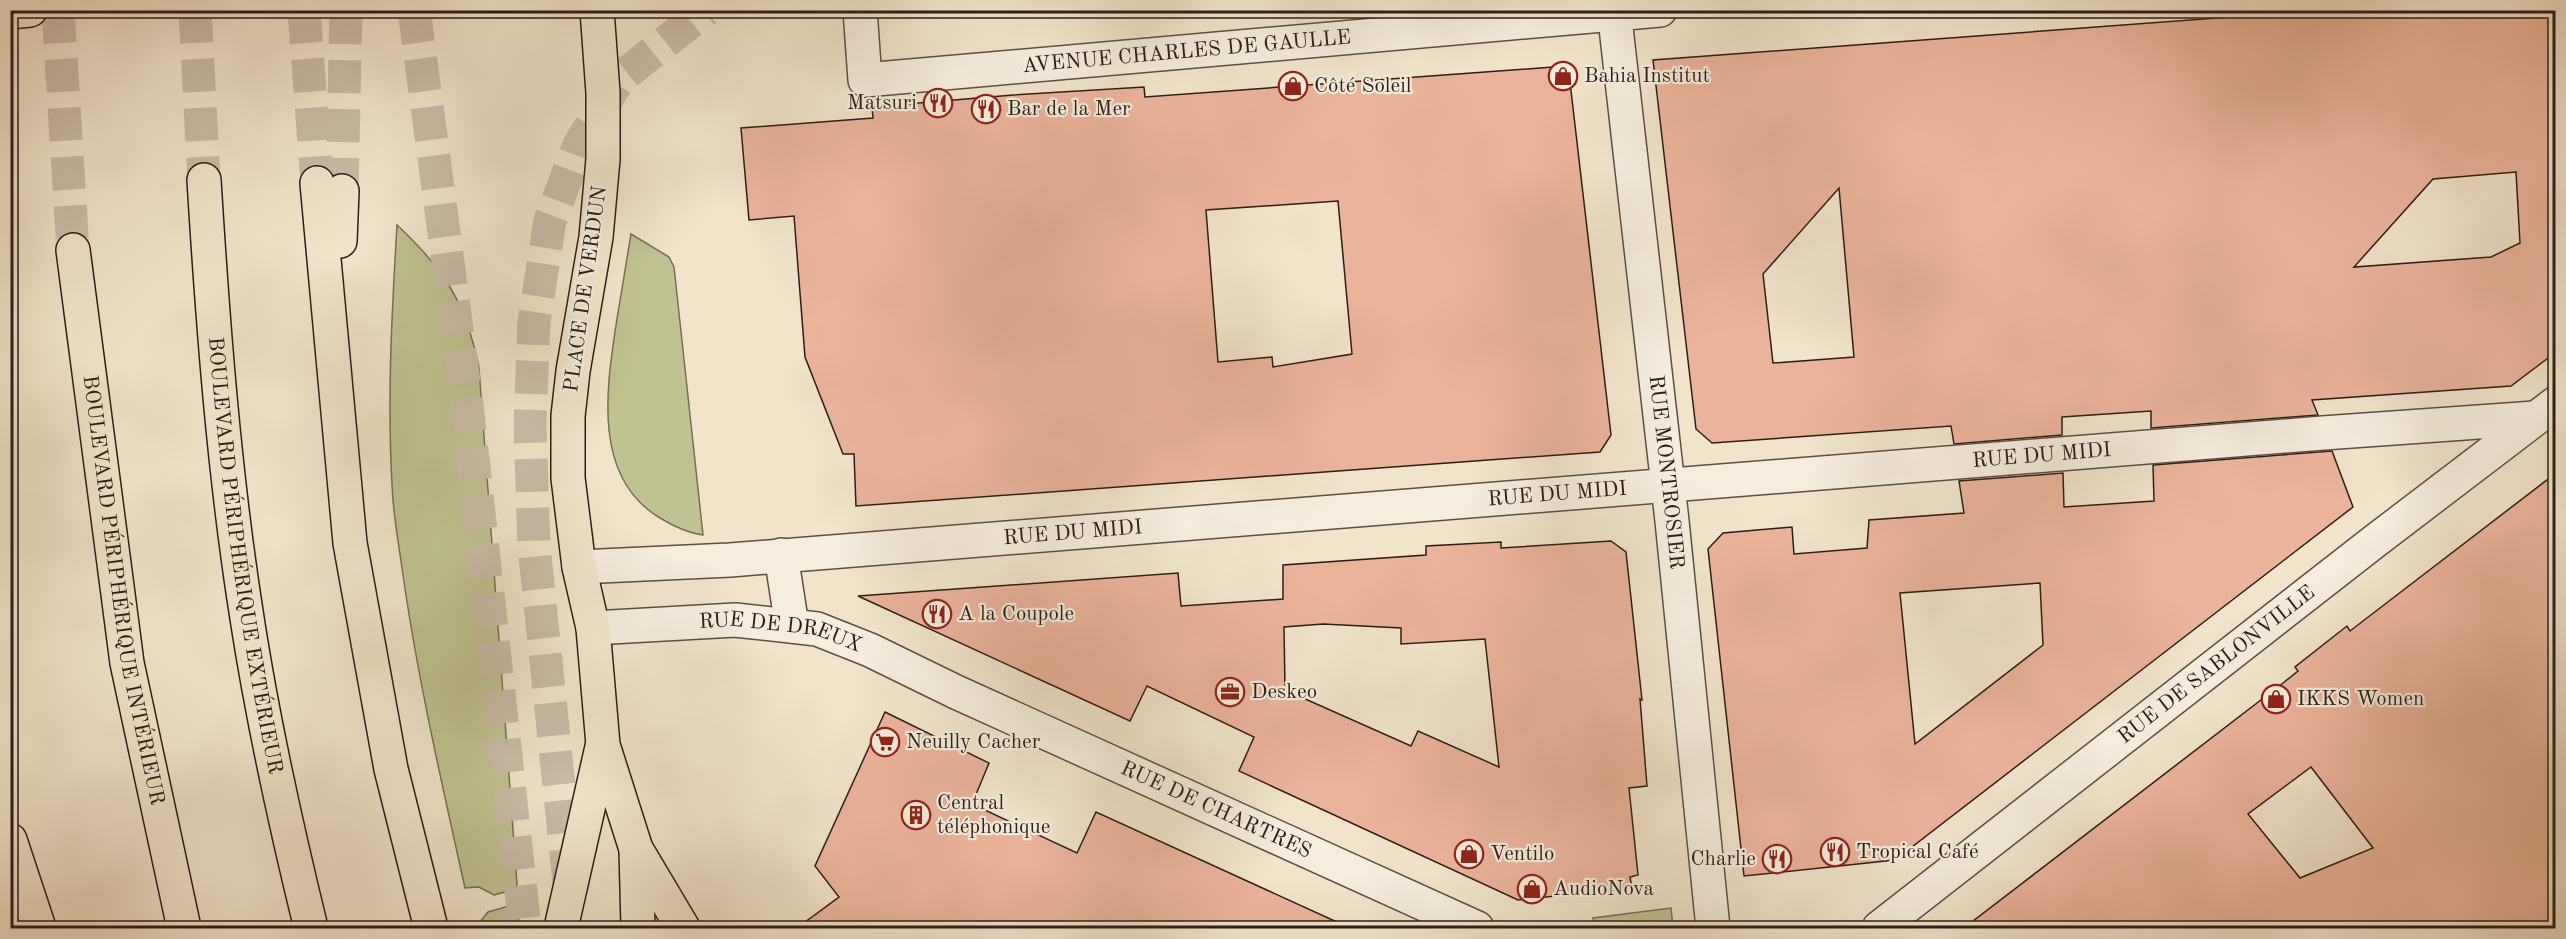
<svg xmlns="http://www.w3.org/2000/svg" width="2566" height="939" viewBox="0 0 2566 939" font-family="'Old Standard TT',serif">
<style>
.green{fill:#c1c292;stroke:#777054;stroke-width:1.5}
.building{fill:#eab49b;stroke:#2d1d16;stroke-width:1.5;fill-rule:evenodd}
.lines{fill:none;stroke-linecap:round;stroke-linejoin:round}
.trunk-tunnel{stroke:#cabca7;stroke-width:33;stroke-dasharray:33 16;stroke-linecap:butt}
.minor-casing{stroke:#5e4f43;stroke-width:36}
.primary-casing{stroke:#2d1d16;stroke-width:36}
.trunk-casing{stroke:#2d1d16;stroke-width:36}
.minor{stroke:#f6eddd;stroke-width:33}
.primary{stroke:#f1e4cb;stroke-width:33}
.trunk{stroke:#f1e4cb;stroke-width:33}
.labels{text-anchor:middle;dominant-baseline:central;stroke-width:4.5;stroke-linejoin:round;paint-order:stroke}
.street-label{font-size:21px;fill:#2d1d16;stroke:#f6eddd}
.poi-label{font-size:21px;fill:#2d1d16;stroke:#f6eddd;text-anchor:start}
</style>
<rect width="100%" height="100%" fill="#f1e4cb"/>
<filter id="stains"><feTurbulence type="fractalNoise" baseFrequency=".00333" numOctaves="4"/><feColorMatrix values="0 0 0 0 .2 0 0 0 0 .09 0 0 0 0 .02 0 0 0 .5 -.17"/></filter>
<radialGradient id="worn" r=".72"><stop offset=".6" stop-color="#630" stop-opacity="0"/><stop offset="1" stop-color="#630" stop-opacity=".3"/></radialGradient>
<g class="green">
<path d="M397 225C445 270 466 303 479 368L517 884 516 889 494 895 479 887 465 888C442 784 418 680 403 575 399 545 393 515 392 484 387 398 392 311 397 225Z"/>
<path d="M631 234 669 257 674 267 703 535C688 533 673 526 660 518 593 478 606 391 616 325 621 295 626 264 631 234Z"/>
<path d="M516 904 520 928H475L488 912Z"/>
<path d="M1671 908 1673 928H1594L1593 918Z"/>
</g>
<g class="building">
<path d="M2326 10H2556V352L2511 386 2312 400 2318 415 2151 428V411L2062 417V435L1954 444 1951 426 1712 443 1696 429 1653 60ZM2516 172 2520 243 2491 257 2354 267 2433 179ZM1839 188 1854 357 1773 363 1763 274Z"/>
<path d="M1553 67 1570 82 1611 435 1600 452 856 506 854 454H843L805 357 794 216 749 220 741 128 873 118 872 107 1013 95 1144 87 1145 97ZM1338 201 1352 354 1273 367 1272 357 1218 362 1206 210Z"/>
<path d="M2332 451 2353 507 1895 860 1744 876 1708 549 1723 533 1792 527 1794 554 1867 548 1869 520 1964 513 1959 481 2063 473 2064 507 2154 501 2153 465ZM2040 583 2043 645 1915 744 1900 593Z"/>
<path d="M2556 473V928H1964L2283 683 2298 671 2295 667 2347 626 2350 631ZM2311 767 2373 848 2300 878 2248 814Z"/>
<path d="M1611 541 1626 552 1642 700 1640 699 1647 786 1629 788 1638 875 1630 877 1632 888 1518 900 1239 771 1254 737 1147 686 1130 721 858 596 1178 573 1181 606 1283 599V565L1426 555V546L1501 542V548ZM1323 624 1401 628V644L1485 639 1499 767 1418 731 1411 746 1285 690 1284 627Z"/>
<path d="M885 712 989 763 972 804 1077 853 1096 812 1350 928H797L839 897 815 866Z"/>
</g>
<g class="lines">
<g class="trunk-tunnel">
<path d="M58 10 73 250"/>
<path d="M195 10 204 180"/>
<path d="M304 10 317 183"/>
<path d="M414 10 466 396 525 928"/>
<path d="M342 191 346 10"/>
<path d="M569 882 534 546 530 424 534 322 550 221 578 147 619 79 706 10"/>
</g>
<g class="minor-casing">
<g id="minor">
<path id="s1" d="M860 10 865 80 1660 10"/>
<path id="s2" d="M1614 10 1672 521 1713 928"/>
<path d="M781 555 792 626"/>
<path id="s3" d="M579 567 730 560 2323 433 2535 418"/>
<path id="s4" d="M593 628 735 620 817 629 870 650 956 692 1477 928"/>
<path id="s5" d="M1879 928 2375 541 2556 403"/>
</g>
</g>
<g class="primary-casing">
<g id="primary">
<path d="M597 10 603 93V159L596 237 573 371 568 416V478L579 567 593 628 603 745 636 849 683 928"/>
<path d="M10 12 30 10"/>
<path d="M10 840 39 928"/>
<path d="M561 928 602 747"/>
</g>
</g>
<g class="trunk-casing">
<g id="trunk">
<path id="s6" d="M204 180C213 326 224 473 247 618 263 722 286 826 311 928"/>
<path d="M317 183 350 543 391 769 431 928"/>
<path d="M340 241 342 191"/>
<path id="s7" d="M73 250 127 663 184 928"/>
<path d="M636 849 638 928"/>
</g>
</g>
<use href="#minor" class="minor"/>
<use href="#primary" class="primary"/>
<use href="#trunk" class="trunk"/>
</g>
<defs>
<g id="shop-ring" transform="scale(1.5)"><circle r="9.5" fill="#f6eddd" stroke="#8f2418" stroke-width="1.5"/><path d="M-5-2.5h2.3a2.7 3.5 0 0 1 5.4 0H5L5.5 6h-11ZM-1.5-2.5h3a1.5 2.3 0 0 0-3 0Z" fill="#8f2418"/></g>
<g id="restaurant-ring" transform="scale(1.5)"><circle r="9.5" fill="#f6eddd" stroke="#8f2418" stroke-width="1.5"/><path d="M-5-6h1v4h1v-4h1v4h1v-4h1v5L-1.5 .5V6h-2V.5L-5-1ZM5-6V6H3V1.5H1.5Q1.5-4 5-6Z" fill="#8f2418"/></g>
<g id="office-ring" transform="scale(1.5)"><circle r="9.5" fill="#f6eddd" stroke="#8f2418" stroke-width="1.5"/><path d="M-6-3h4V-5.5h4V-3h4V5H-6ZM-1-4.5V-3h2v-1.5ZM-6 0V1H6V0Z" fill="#8f2418"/></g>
<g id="supermarket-ring" transform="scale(1.5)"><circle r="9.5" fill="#f6eddd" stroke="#8f2418" stroke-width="1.5"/><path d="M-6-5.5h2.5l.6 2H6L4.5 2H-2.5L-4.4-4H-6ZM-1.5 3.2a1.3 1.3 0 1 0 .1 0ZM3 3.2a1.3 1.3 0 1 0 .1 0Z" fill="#8f2418"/></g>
<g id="building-ring" transform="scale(1.5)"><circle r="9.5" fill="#f6eddd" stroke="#8f2418" stroke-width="1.5"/><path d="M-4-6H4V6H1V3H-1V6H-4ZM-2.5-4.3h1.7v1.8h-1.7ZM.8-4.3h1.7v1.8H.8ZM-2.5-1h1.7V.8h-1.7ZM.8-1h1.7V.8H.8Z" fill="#8f2418"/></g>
</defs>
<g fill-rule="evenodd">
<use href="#shop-ring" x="1563" y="76"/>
<use href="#shop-ring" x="1293" y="86"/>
<use href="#restaurant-ring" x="938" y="103"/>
<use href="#restaurant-ring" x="986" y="109"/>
<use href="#restaurant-ring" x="937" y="614"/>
<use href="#office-ring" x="1230" y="692"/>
<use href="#shop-ring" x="2276" y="699"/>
<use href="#supermarket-ring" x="885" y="742"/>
<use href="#building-ring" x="916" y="815"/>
<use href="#restaurant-ring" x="1835" y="852"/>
<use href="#shop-ring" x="1469" y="854"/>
<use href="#restaurant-ring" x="1777" y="859"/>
<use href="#shop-ring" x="1532" y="889"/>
</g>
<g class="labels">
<g class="street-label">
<text stroke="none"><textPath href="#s1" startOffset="393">AVENUE CHARLES DE GAULLE</textPath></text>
<text transform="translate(586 289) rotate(-82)">PLACE DE VERDUN</text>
<text stroke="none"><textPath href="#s3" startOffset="1467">RUE DU MIDI</textPath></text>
<text stroke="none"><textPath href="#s2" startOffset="465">RUE MONTROSIER</textPath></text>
<text stroke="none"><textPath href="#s3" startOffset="981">RUE DU MIDI</textPath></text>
<text stroke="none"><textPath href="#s3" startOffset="495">RUE DU MIDI</textPath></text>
<text stroke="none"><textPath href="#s6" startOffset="378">BOULEVARD PÉRIPHÉRIQUE EXTÉRIEUR</textPath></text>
<text stroke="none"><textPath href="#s7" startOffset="344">BOULEVARD PÉRIPHÉRIQUE INTÉRIEUR</textPath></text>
<text stroke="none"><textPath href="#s4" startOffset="189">RUE DE DREUX</textPath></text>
<text stroke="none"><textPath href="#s5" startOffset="428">RUE DE SABLONVILLE</textPath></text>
<text stroke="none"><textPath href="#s4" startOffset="663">RUE DE CHARTRES</textPath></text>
</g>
<g class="poi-label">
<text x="1584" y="76">Bahia Institut</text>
<text x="1314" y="86">Côté Soleil</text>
<text x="917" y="103" text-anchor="end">Matsuri</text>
<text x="1007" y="109">Bar de la Mer</text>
<text x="958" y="614">A la Coupole</text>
<text x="1251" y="692">Deskeo</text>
<text x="2297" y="699">IKKS Women</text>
<text x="906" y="742">Neuilly Cacher</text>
<text x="937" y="803">Central<tspan x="937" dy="24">téléphonique</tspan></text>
<text x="1856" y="852">Tropical Café</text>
<text x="1490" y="854">Ventilo</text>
<text x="1756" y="859" text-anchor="end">Charlie</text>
<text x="1553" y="889">AudioNova</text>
</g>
</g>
<rect width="2566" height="939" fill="none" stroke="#f1e4cb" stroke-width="36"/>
<rect x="12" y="12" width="2542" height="915" fill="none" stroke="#2d1d16" stroke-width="3"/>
<rect x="18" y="18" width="2530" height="903" fill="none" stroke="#2d1d16" stroke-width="1.5"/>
<rect width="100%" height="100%" filter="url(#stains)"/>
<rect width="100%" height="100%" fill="url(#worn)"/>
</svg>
